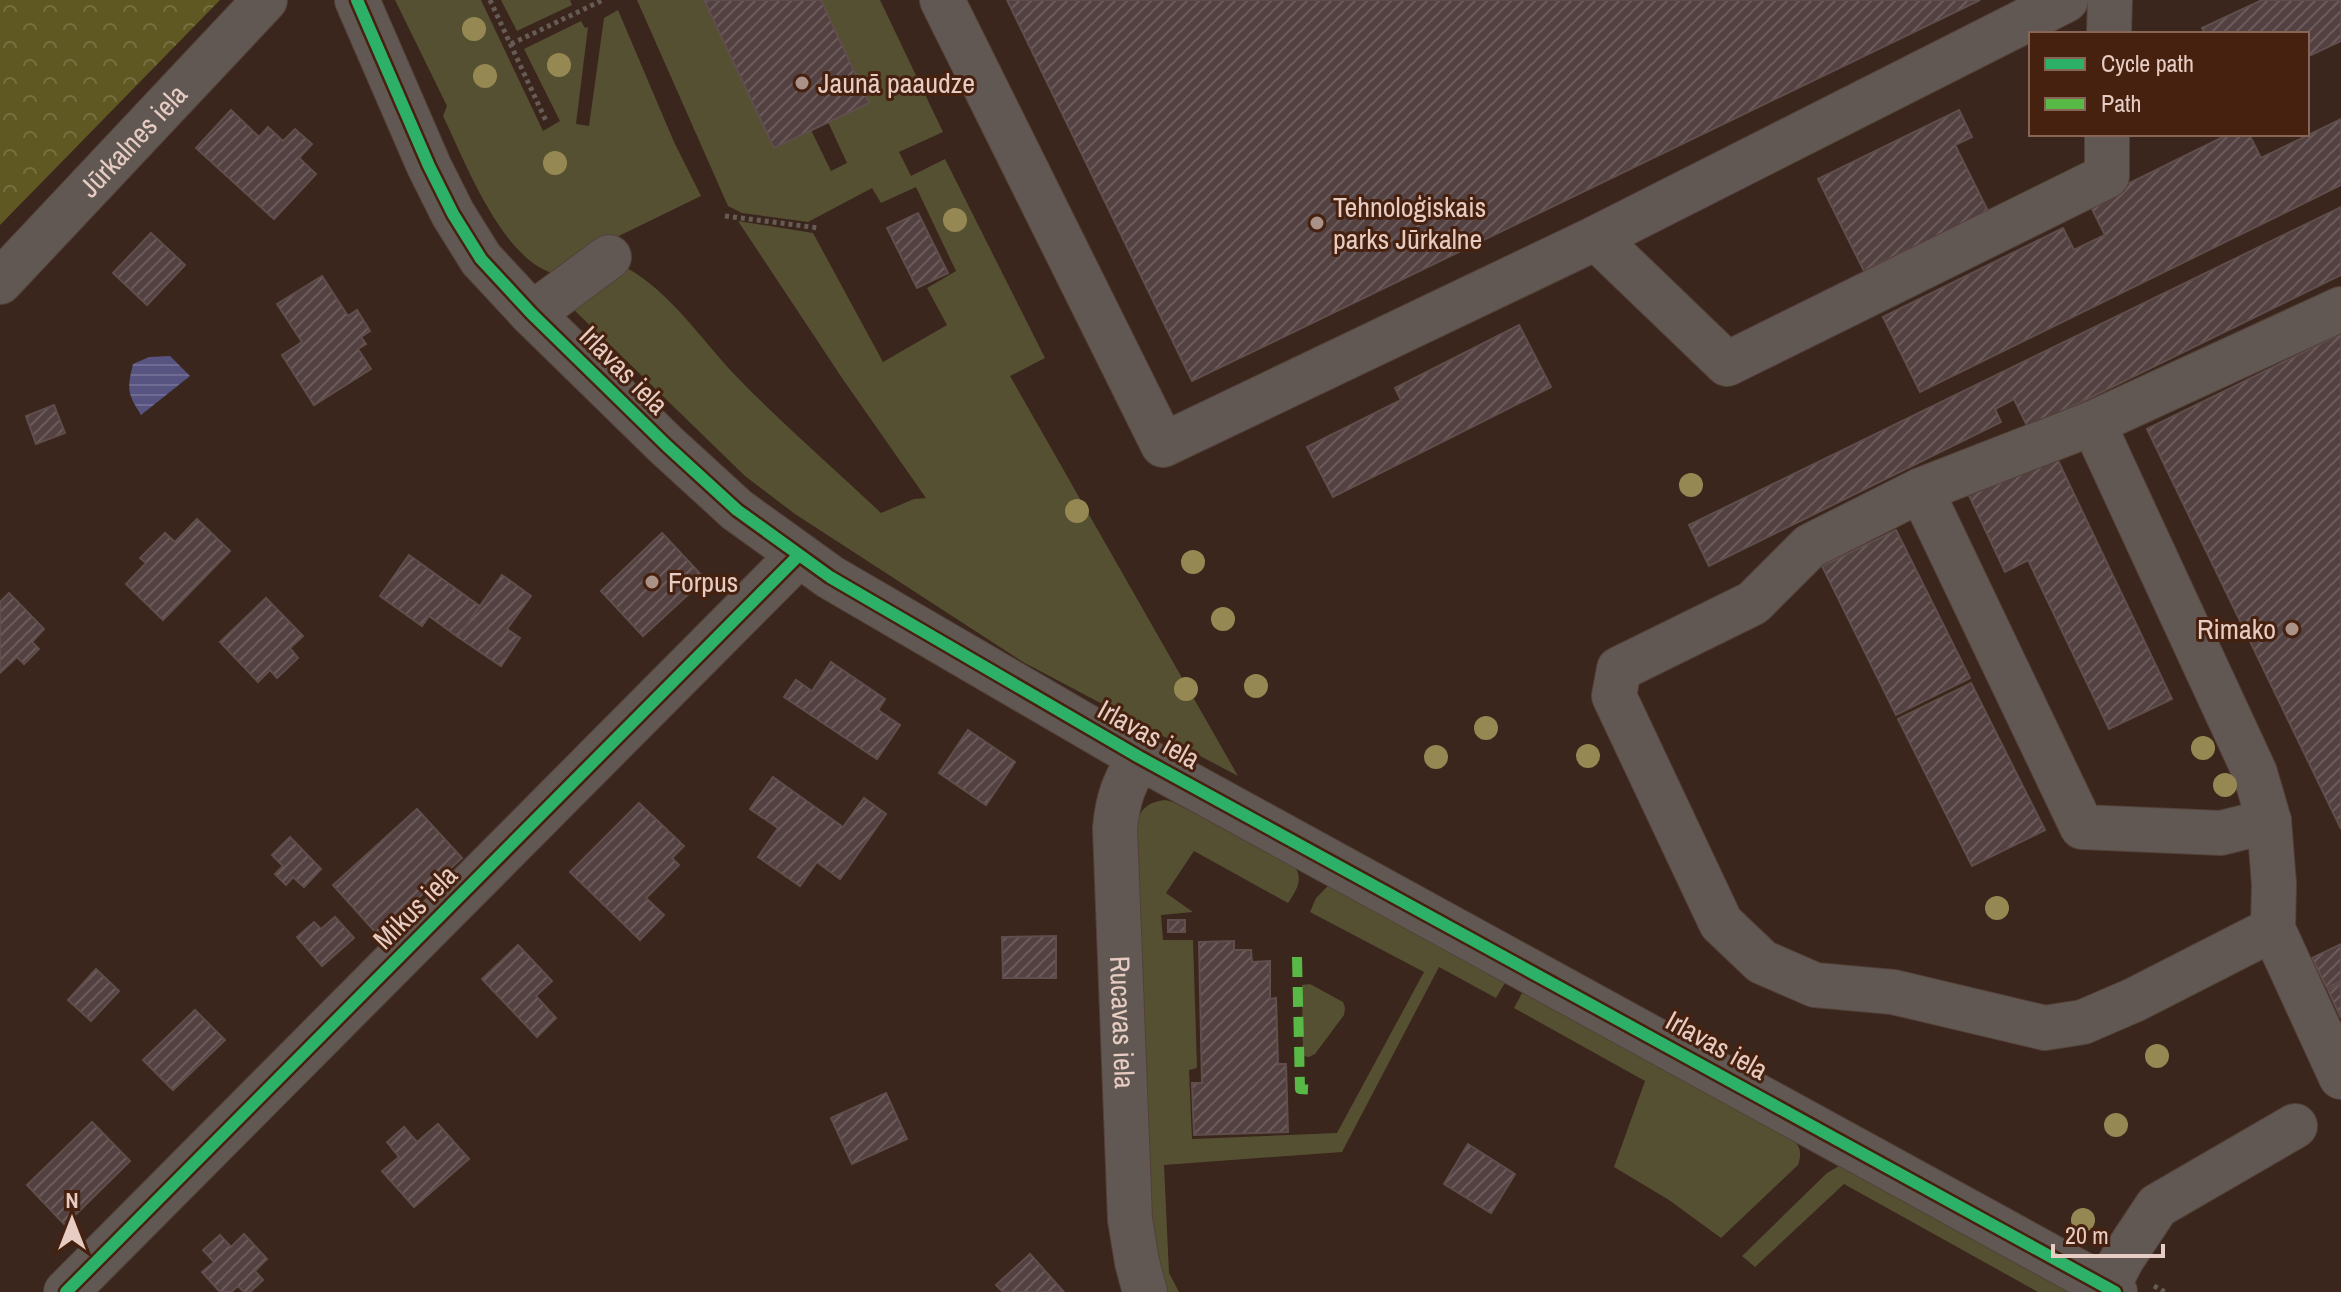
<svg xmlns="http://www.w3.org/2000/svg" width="2341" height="1292" viewBox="0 0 2341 1292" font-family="'Archivo Narrow',sans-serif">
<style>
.grass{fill:#555032}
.forest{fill:url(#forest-crowns)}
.water{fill:url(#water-rules)}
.building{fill:url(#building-hatch);stroke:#604e4d;stroke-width:2}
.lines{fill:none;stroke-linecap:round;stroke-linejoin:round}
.minor-casing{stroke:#534139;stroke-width:46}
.path{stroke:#665b55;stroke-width:5;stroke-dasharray:4 4;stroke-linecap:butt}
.minor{stroke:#625853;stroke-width:44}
.quiet{stroke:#58b947;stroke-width:10;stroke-dasharray:20 10;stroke-linecap:butt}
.cycleway-casing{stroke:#47210f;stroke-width:17}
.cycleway{stroke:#2db169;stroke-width:12}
.tree{fill:#968852}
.poi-dot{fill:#aa9288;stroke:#47210f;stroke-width:3}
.labels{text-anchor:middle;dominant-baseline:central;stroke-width:6;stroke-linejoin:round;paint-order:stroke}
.poi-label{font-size:28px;fill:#e6ccc2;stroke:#47210f;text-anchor:start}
.street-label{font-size:28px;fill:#e6ccc2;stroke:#47210f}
</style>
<defs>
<pattern id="forest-crowns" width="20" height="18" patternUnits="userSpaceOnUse" patternTransform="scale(2)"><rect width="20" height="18" fill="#605822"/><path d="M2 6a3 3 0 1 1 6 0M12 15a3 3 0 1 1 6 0" fill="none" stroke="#776f40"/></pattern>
<pattern id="water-rules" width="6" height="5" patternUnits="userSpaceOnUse" patternTransform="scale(2)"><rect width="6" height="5" fill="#575482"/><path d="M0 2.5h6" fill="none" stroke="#6f6b92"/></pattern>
<pattern id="building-hatch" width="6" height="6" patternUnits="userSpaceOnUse" patternTransform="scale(2)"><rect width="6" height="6" fill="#524140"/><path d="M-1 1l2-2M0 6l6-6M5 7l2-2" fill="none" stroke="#6b5b5a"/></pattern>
</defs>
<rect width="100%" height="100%" fill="#3a261c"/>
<g class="grass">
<path d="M395 0H481L543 131 560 121 524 49 581 21 585 28 588 27 576 124 589 126 604 18 618 10 674 142 701 196 590 250 560 275C504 266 466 163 443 116L447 106Z"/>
<path d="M501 0H570L572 5 517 31Z"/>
<path d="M637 0H704L811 130 831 171 847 163 828 122 869 103 821 0H880L943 132 899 152 911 176 945 159 1045 358 1010 376 1238 776 1023 662 795 514 745 476 570 306 627 268C670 292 701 339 735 375 781 423 833 467 881 513L914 499 926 498 842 378 738 221 813 233 883 362 947 325 927 288 956 271 916 187 881 203 872 188 808 222 742 213 728 206Z"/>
<path d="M1165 800 1173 802 1292 863C1305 878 1297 889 1288 903L1194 851 1166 893 1193 912 1161 915 1163 940H1193L1197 1068 1189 1070 1192 1139 1337 1133 1424 972 1310 912 1316 898 1329 885 1506 981 1496 998 1439 967 1342 1152 1164 1165 1169 1273 1179 1292H1160L1151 1252 1133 841C1137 819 1138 803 1165 800Z"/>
<path d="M1310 984 1343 1002 1345 1008 1344 1015 1315 1054 1309 1057 1303 1056 1302 985Z"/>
<path d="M1522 993 1606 1036 1791 1138C1801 1146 1802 1153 1798 1165L1721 1238 1669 1200 1614 1167 1645 1081 1514 1008Z"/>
<path d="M1839 1166 1848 1167 2077 1292H2038L1844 1184 1755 1267 1742 1256 1827 1173Z"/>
</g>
<path class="forest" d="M0 0H220L0 225Z"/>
<path class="water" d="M170 356 190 376 141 415C127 393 127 389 133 364L149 357Z"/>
<g class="building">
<path d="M704 0H821L869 103 774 148Z"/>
<path d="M1007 0H1980L1192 381Z"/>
<path d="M2262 0H2341V41L2307 57V34H2205L2202 28Z"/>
<path d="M231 110 259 137 268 127 283 141 295 129 312 144 299 158 316 174 274 219 196 148Z"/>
<path d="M1959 110 1972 137 1955 145 1988 211 1917 256 1913 247 1864 271 1818 179Z"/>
<path d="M2341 119V185L1920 392 1883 317 2063 228 2074 250 2105 235 2089 203 2229 134H2249L2261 158Z"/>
<path d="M2341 207V275L2028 428 2014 399 1995 409 2001 422 1709 566 1689 525Z"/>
<path d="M918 213 948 273 917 288 887 228Z"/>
<path d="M151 233 185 265 147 305 113 273Z"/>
<path d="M322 276 348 316 357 310 370 331 361 337 366 344 358 349 371 369 314 405 282 355 302 342 277 304Z"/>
<path d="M1519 325 1551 387 1333 497 1307 447 1401 400 1395 388Z"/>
<path d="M2341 334V829L2147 429Z"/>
<path d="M54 405 65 433 36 444 26 416Z"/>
<path d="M2052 448 2172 699 2109 729 2028 560 2005 572 1966 489Z"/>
<path d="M197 519 230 551 163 620 126 584 146 563 140 558 165 533 175 542Z"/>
<path d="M1896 530 1970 678 1896 715 1822 566Z"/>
<path d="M662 533 705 579 643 636 601 591Z"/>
<path d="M409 555 481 607 458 637 429 616 422 626 380 596Z"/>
<path d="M502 575 531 596 507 629 520 638 501 666 458 637Z"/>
<path d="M9 593 44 629 32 642 39 649 24 664 17 657 0 673V602Z"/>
<path d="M266 598 303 636 290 648 298 658 277 678 270 670 258 682 220 642Z"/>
<path d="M831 662 885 699 878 710 900 725 877 759 784 697 796 680 812 691Z"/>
<path d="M1971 683 2045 830 1972 866 1898 719Z"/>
<path d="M968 730 1015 762 986 805 939 773Z"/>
<path d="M773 777 843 827 864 798 886 814 840 879 817 862 800 886 758 857 778 828 750 809Z"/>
<path d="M639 803 684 846 672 858 679 865 646 898 664 915 640 940 570 872Z"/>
<path d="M417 809 462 858 378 935 333 885Z"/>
<path d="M290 837 321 869 304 887 293 877 286 885 275 874 283 866 272 855Z"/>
<path d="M335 917 354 938 322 966 297 937 314 922 321 929Z"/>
<rect x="1168" y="920" width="17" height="12"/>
<path d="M1056 936V978H1003L1002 937Z"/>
<path d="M1234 941V950H1251L1252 962 1270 961V999L1276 998 1278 1064H1286L1288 1132 1194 1135 1192 1083H1202L1199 942Z"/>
<path d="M2341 944V981L2327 988 2312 958Z"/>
<path d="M518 945 552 981 536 996 556 1018 537 1037 482 979Z"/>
<path d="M96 969 119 991 91 1021 68 1000Z"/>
<path d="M2341 983V1018L2328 990Z"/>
<path d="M195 1010 225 1040 173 1090 143 1060Z"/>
<path d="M886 1093 907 1139 852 1164 831 1118Z"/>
<path d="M92 1122 130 1161 65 1225 27 1185Z"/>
<path d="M438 1124 469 1159 414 1207 382 1171 399 1157 387 1142 404 1127 417 1142Z"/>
<path d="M1468 1144 1515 1174 1491 1213 1444 1184Z"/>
<path d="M244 1234 267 1259 255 1271 263 1280 250 1292H244L238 1286 231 1292H220L202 1272 214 1262 203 1250 220 1235 231 1247Z"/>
<path d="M1030 1254 1064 1292H1003L996 1285Z"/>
</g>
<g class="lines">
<g class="minor-casing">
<g id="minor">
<path d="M357 0 429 166 453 214 481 259 532 314 666 445 737 510 830 577 1139 757 2115 1292"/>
<path d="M942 0 1163 445 1596 238 2066 0"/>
<path d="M2109 34 2110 0"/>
<path d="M1596 238 1727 364 2107 176V134"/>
<path id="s1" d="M0 282 265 0"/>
<path d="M2341 309 2093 423 2255 773 2269 821 2274 884 2273 929 2341 1077"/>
<path d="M532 314 609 257"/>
<path d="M2093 423 1921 490 1810 546 1753 603 1619 669 1614 696 1721 923 1762 962 1815 985 1893 992 2045 1028 2083 1022 2134 1000 2273 929"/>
<path d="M1921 490 2082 827 2221 833 2269 821"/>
<path id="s2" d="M1139 757C1124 784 1118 797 1115 828L1130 1219 1137 1262 1145 1292"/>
<path d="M2107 1288 2122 1259 2157 1206 2295 1126"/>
<path d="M66 1292 798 556"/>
</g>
</g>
<g class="path">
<path d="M490 0 546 121"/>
<path d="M511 44 603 0"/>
<path d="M725 216 819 228"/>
<path d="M2154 1286 2165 1292"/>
</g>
<use href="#minor" class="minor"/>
<path class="quiet" d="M1297 957 1300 1089 1316 1090"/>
<g class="cycleway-casing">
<g id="cycleway">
<path d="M357 0 429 166 453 214 481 259 532 314 666 445 737 510 830 577 1139 757 2115 1292"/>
<path d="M66 1292 798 556"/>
</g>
</g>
<use href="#cycleway" class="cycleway"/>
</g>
<g class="tree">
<circle cx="474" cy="29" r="12"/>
<circle cx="559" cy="65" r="12"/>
<circle cx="485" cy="76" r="12"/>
<circle cx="555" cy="163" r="12"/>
<circle cx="955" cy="220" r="12"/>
<circle cx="1691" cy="485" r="12"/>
<circle cx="1077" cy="511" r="12"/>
<circle cx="1193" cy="562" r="12"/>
<circle cx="1223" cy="619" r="12"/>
<circle cx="1256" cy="686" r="12"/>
<circle cx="1186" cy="689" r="12"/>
<circle cx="1486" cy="728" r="12"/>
<circle cx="2203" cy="748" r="12"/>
<circle cx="1588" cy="756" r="12"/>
<circle cx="1436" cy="757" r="12"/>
<circle cx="2225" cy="785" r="12"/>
<circle cx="1997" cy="908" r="12"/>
<circle cx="2157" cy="1056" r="12"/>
<circle cx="2116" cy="1125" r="12"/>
<circle cx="2083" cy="1220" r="12"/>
</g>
<g class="poi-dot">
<circle cx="802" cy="83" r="8"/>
<circle cx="1317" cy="223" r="8"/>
<circle cx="652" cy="582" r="8"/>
<circle cx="2292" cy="629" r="8"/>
</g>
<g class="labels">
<g class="poi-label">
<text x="818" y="83">Jaunā paaudze</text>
<text x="1333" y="207">Tehnoloģiskais<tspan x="1333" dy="32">parks Jūrkalne</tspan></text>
<text x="668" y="582">Forpus</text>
<text x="2276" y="629" text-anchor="end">Rimako</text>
</g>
<g class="street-label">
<text stroke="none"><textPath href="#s1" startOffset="194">Jūrkalnes iela</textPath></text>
<text transform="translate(624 370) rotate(45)">Irlavas iela</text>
<text transform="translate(1149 734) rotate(29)">Irlavas iela</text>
<text transform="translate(415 907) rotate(-45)">Mikus iela</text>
<text stroke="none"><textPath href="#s2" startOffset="270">Rucavas iela</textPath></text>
<text transform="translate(1717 1045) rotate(29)">Irlavas iela</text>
</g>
</g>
<rect x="2029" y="32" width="280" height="104" fill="#47210f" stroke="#876557" stroke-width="2"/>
<rect x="2045" y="58" width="40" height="12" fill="#2db169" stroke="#876557" stroke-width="2"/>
<text x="2101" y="72" font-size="24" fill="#e6ccc2">Cycle path</text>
<rect x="2045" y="98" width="40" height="12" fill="#58b947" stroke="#876557" stroke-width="2"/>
<text x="2101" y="112" font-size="24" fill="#e6ccc2">Path</text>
<g transform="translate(72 1220)" stroke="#47210f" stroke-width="6" paint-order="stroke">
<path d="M0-6L14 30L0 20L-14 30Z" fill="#e6ccc2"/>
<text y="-12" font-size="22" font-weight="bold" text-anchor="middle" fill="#e6ccc2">N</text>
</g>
<path d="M2053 1244v12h110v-12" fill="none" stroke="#e6ccc2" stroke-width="4"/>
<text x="2065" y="1244" font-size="24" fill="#e6ccc2" stroke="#47210f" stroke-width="6" paint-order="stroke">20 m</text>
</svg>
